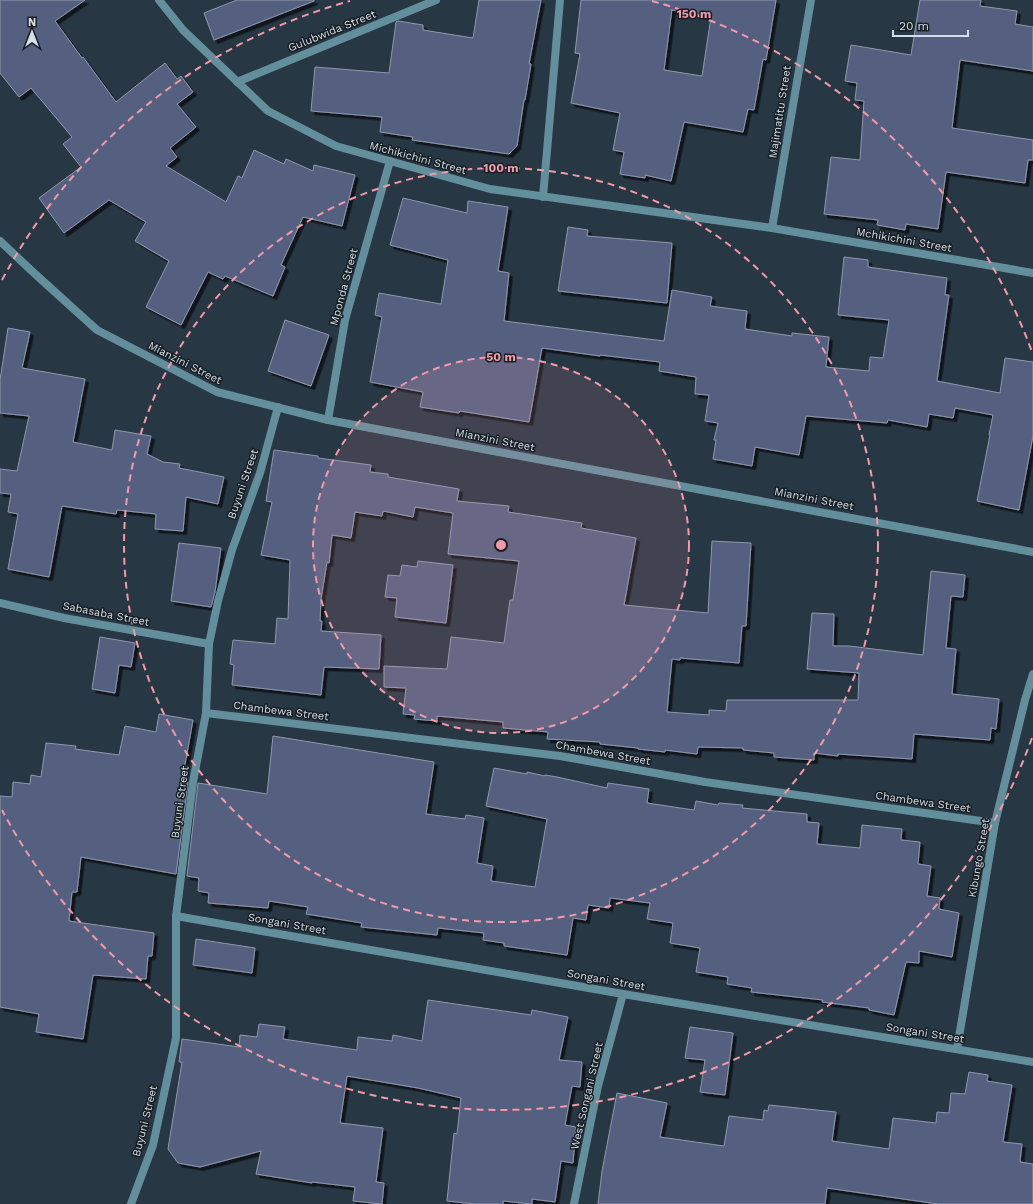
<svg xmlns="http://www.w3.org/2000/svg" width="1033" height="1204" viewBox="0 0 1033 1204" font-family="'Work Sans',sans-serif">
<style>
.building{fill:#556081;stroke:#9097ab;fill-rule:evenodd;filter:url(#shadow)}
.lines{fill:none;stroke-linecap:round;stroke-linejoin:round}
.street{stroke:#638e9c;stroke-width:8}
.ring{fill:none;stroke:#f39aa9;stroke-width:2;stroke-dasharray:7 5}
.labels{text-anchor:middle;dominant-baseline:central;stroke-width:3;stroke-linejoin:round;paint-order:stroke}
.street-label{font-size:11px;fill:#d5dee7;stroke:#171e24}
.centre{fill:#f39aa9;stroke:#171e24;stroke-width:2}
.ring-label{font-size:12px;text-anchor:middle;font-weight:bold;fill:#f39aa9;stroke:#171e24;stroke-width:3;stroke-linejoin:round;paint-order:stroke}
</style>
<defs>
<filter id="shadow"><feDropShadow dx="3.5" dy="3.5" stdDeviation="0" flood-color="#0009"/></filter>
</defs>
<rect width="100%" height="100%" fill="#283744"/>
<g class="building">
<path d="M0 0H85L55 21 82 58 83 57 116 102 165 63 177 79 181 76 193 92 177 104 196 127 170 148 177 157 166 166 226 202 238 176 242 178 254 150 284 164 286 159 313 171 314 165 355 175 342 226 303 217 281 265 285 267 273 296 225 276 223 279 208 272 181 325 146 307 169 261 135 241 146 222 109 200 64 233 39 198 81 167 63 144 72 137 31 88 19 97 0 73Z"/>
<path d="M237 0H314V1L214 40 204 13Z"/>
<path d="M479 0H541L529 64H531L525 100H524L517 146 509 154 412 140 413 137 380 132 382 117 311 111 315 67 389 73 396 22 398 21 423 25V30L473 38Z"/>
<path d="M581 0H776L766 60 763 59 754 110 748 109 743 132 684 122 671 181 645 175V178L620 174 624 152 613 150 620 113 571 103 580 54 575 53ZM672 9V10L711 17 702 76 664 70Z"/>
<path d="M920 0H981L980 6 1017 11 1015 24 1033 27V71L960 60 952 128 1033 140V160H1028L1025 183 946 172 938 229 906 224 905 230 877 225 878 220 824 214 831 157 860 160 864 101 855 100 857 83 845 81 851 45 911 55Z"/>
<path d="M403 198 467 213 468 201 508 207 498 271 509 273 504 321 664 341 672 290 712 297 710 306 747 311 745 329 792 336V333L829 337 826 367 869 371 870 357 883 358 889 320 838 315 844 257 868 260V267L947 278 945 295H949L937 381 1000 393 1005 358 1033 362V436L1019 510 977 501 990 435H989L993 415 955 408 953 418 929 414 927 427 888 420 887 423 806 416 799 455 755 447 752 466 713 459 716 440H714L718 423 705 421 709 395 695 394 696 377 659 371 660 362 600 355V356L542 348 529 422 460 411 459 413 420 407 423 392 370 382 382 317 375 315 379 293 441 304 448 260 390 245Z"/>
<path d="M568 227 588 230 587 236 672 243 667 303 558 291Z"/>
<path d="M285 320 329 335 311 386 268 371Z"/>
<path d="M8 328 30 332 22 368 85 379 73 442 112 450 115 430 151 436 147 454 163 462 180 464 179 468 224 477 218 504 186 497 183 531 155 529 156 514 117 510 116 514 62 506 49 577 8 569 18 514 8 512 11 494 0 493V469L17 471 29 416 0 413V380Z"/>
<path d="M274 450 318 456V458L371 465 370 472 388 474V477L459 489 457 501 509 506 508 512 582 523 581 528 636 538 624 605 708 613 712 541 751 543 746 626H742L739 663 680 658V660L672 659 667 712 709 715V710L726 711 727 700H858L859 673 807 669 812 613 834 614 833 646H849L923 655 931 571 965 575 963 597 951 596 946 648 956 649 952 694 999 699 996 729 991 728 990 740 914 734 912 759 838 754V756L814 753V760L774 757V753L743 750V748L698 747 697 754 665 750V752L638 749V748L600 744V742L547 739 548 732 503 728V722L437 716V721L414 719 415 715 403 714 406 688 384 687V666L447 669 451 637 504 643 510 600H513L519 561 448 554 453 513 415 507 413 517 383 511 382 516 355 512 351 538 332 535 329 563 327 562 321 599 320 621H322L321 631 381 635 379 669 324 667 321 695 232 685 234 665 230 664 233 640 275 644 277 618 288 619 290 560 261 555 272 502 266 501Z"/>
<path d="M179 543 221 548 215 592 211 607 171 601Z"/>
<path d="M418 561 453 565 446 623 395 617 397 598 385 597 388 575 400 576 402 565 417 567Z"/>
<path d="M100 637 135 643 131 667 119 665 115 693 92 689Z"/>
<path d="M159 714 193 720 182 781 188 782 176 874 81 857 77 892H72L69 921 154 933 152 956H148L146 979 93 975 83 1039 36 1032 39 1014 0 1007V796L12 797 13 782 30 784 31 775 41 777 46 743 76 746 75 749 119 755 125 726 156 732Z"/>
<path d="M273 736 434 762 426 814 465 819 466 815 484 818 477 863 493 866 491 881 535 887 547 819 486 806 494 768 527 774V772L545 776V775L557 777 607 788 608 783 649 789 647 803 694 810 696 801 718 805 719 803 743 805 742 808 807 814V822L819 823 817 844 860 848 862 825 902 829 901 840 920 842 918 864 931 866 927 896 940 898 939 909 959 913 952 957 919 951V963L906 962 894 1015 869 1010V1008L822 1002 823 1000 751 992 752 988 727 984 728 977 696 972 700 948 670 943 673 923 647 919 650 903 610 898 609 908 588 905 586 920 573 918 567 955 504 946V943L483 940 484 933 438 928 437 935 361 927 362 923 306 914 308 907 269 901 268 908 208 903 209 893 198 891 199 878 187 876 198 783 267 794Z"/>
<path d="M196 939 255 948 252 973 193 965Z"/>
<path d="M428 1000 531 1015 532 1010 568 1017 559 1060 582 1062 580 1087 572 1086 565 1125 576 1127 573 1163 561 1161 555 1202 532 1199V1204L503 1201V1204H475L447 1201 454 1133 457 1134 461 1098 418 1088 347 1076 340 1123 383 1128 376 1182 384 1183 382 1204 353 1201 355 1187 312 1182V1183L256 1174 261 1151 200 1167 178 1163 168 1149 182 1062H179L182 1039 239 1047 240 1035 257 1037 259 1024 285 1027 283 1039 357 1050 358 1037 392 1041 393 1035 422 1041Z"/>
<path d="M690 1027 733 1033 725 1095 700 1092 705 1060 685 1058Z"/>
<path d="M969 1072 988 1075 987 1081 1012 1085 1003 1142 1022 1144 1020 1162 1033 1164V1204H938L827 1188 825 1204H598L602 1171 617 1093 667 1103 660 1137 724 1146 729 1116 763 1120 764 1110 768 1111 769 1105 836 1112 832 1141 889 1149 893 1118 936 1123 937 1112 949 1113 951 1093 965 1094Z"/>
</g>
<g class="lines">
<g class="street">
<path d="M159 0 183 30 268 111 336 146 490 189 772 228 1033 273"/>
<path d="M237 82 436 0"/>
<path d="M543 197 560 0"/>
<path d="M772 228 811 0"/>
<path d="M0 241 34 273 97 330 217 392 328 420 1033 552"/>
<path d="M328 420 345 320 390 161"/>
<path d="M0 603 64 618 209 644"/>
<path d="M206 713 560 756 705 782 995 823"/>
<path d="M176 916 623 994 1033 1062"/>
<path d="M957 1049 995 823 1025 700 1033 674"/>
<path d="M131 1204 153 1145 176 1038V916L193 782 206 713 209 644 218 601 232 550 260 473 278 407"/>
<path d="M574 1204 598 1086 623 994"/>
</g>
</g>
<circle cx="501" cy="545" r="188" fill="#f39aa9" fill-opacity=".12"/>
<g class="ring">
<circle cx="501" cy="545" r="188"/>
<circle cx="501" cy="545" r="377"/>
<path d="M1032 738A565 565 0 0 1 2 810M2 280A565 565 0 0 1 350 1M652 1A565 565 0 0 1 1032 352"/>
</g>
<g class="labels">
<g class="street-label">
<text transform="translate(332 31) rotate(-22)">Gulubwida Street</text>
<text transform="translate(780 112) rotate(-81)">Majimatitu Street</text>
<text transform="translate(418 158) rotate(15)">Michikichini Street</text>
<text transform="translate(904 240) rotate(10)">Mchikichini Street</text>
<text transform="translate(344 287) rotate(-75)">Mponda Street</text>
<text transform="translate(185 363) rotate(27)">Mianzini Street</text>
<text transform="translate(495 440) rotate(11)">Mianzini Street</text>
<text transform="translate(243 484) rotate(-71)">Buyuni Street</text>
<text transform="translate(814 499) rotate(11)">Mianzini Street</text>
<text transform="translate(106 614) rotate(11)">Sabasaba Street</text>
<text transform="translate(281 711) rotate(7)">Chambewa Street</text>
<text transform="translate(603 753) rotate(10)">Chambewa Street</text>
<text transform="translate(180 802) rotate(-82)">Buyuni Street</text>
<text transform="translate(923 802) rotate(8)">Chambewa Street</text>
<text transform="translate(979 858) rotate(-80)">Kibungo Street</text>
<text transform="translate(287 924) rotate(10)">Songani Street</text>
<text transform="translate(606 980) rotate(10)">Songani Street</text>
<text transform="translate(925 1033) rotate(9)">Songani Street</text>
<text transform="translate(587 1096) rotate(-77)">West Songani Street</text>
<text transform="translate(145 1121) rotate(-76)">Buyuni Street</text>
</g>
</g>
<circle cx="501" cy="545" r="6" class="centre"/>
<g class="ring-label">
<text x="694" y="18">150 m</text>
<text x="501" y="172">100 m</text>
<text x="501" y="361">50 m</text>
</g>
<g transform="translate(32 32)" stroke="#171e24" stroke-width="3" paint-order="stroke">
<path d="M0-3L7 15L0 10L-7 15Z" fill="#d5dee7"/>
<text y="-6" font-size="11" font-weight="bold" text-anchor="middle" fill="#d5dee7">N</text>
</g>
<path d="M893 30v6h75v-6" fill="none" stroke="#d5dee7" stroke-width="2"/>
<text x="899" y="30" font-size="12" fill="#d5dee7" stroke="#171e24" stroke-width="3" paint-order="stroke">20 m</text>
</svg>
